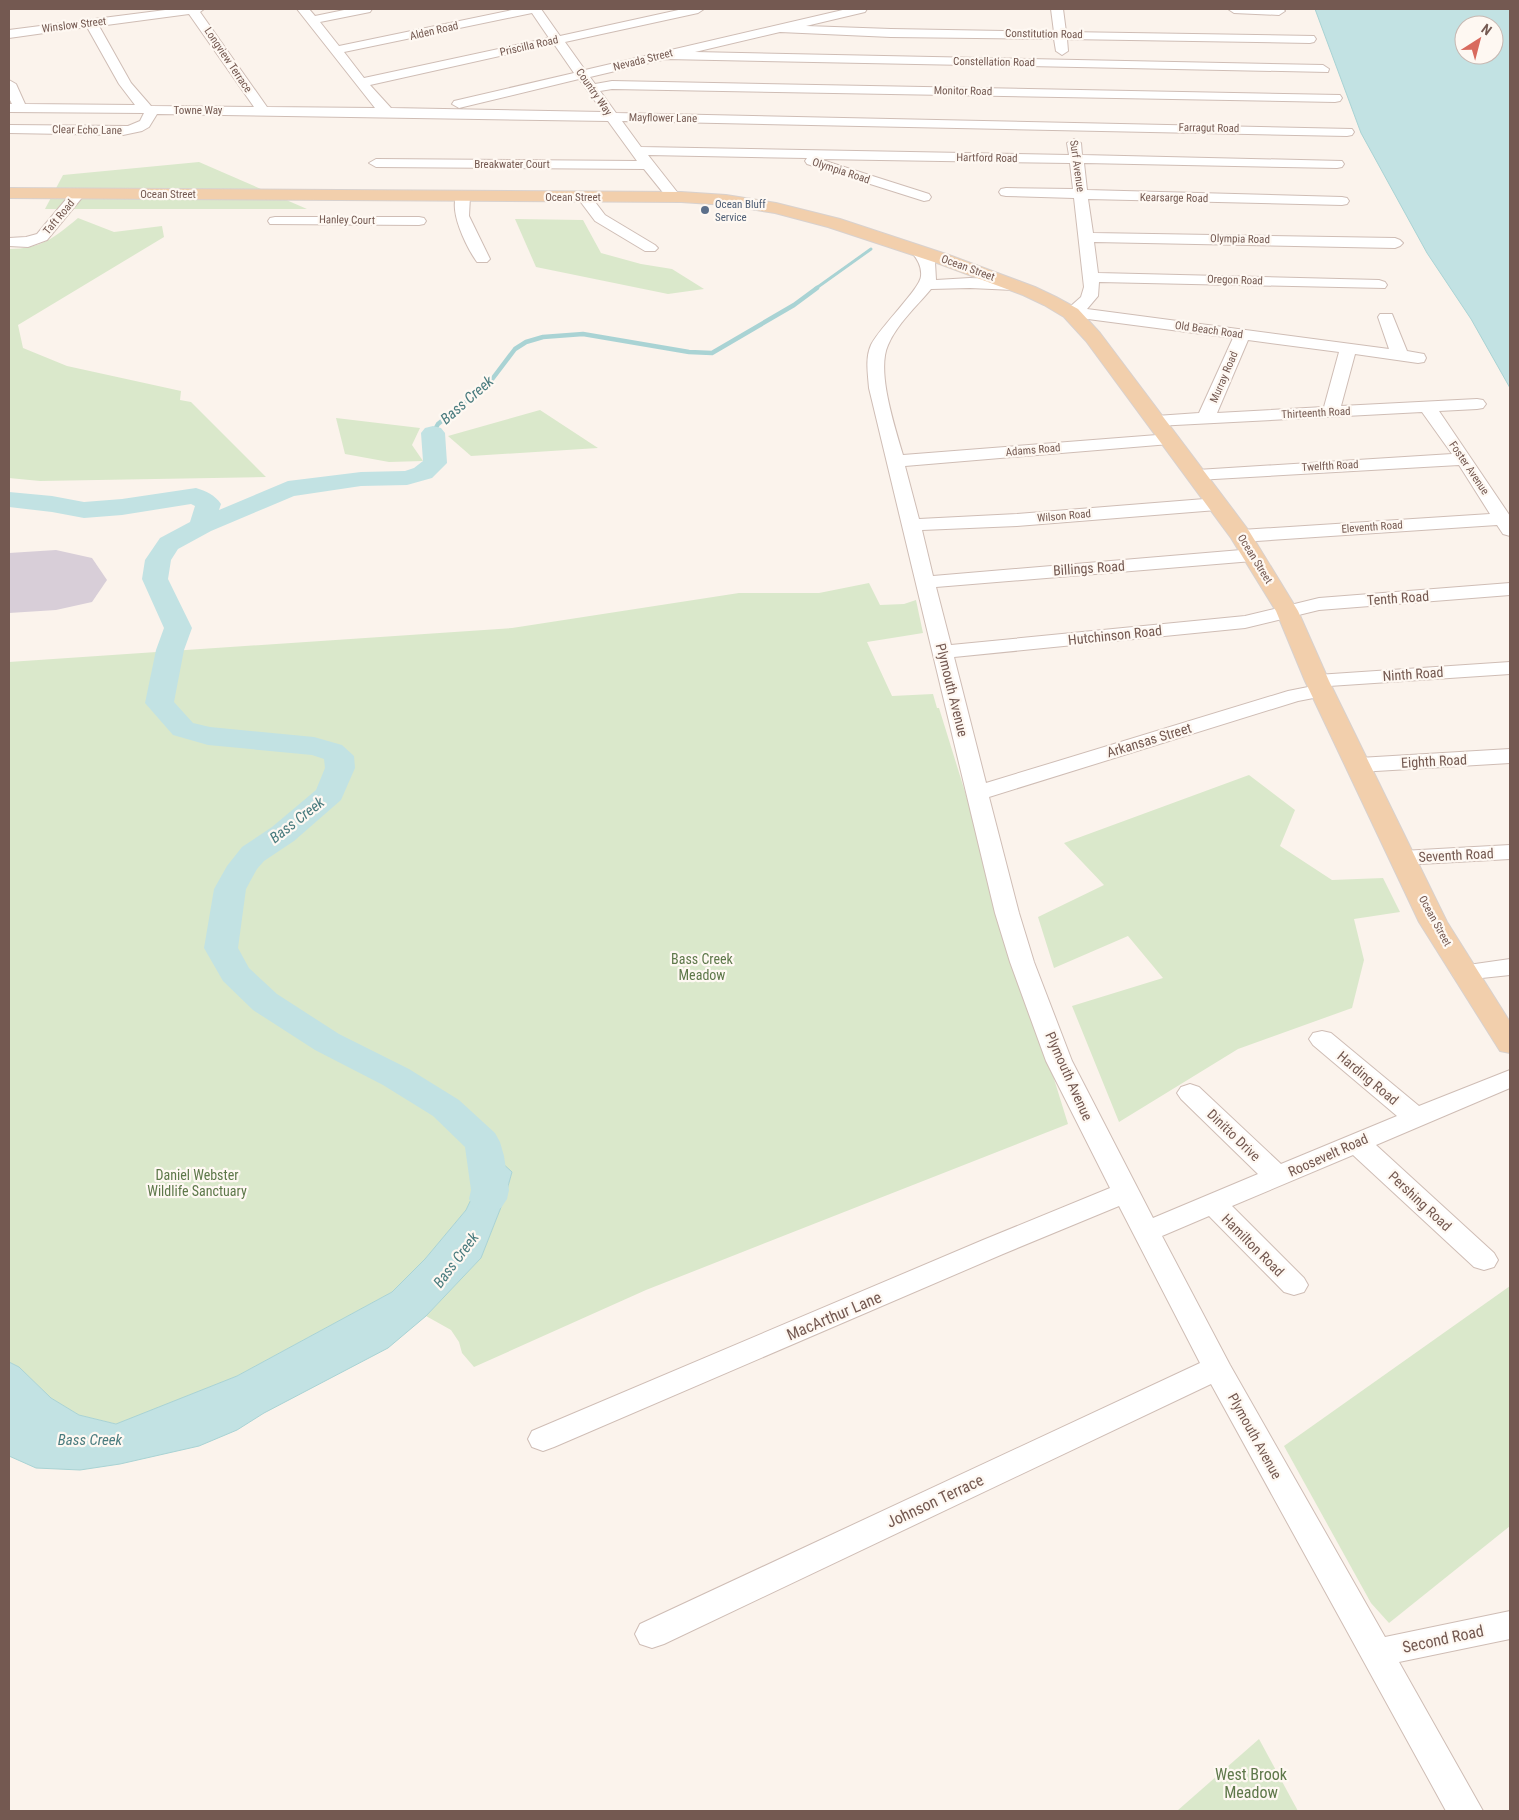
<svg xmlns="http://www.w3.org/2000/svg" width="1519" height="1820" viewBox="0 0 1519 1820" font-family="'Roboto Condensed',sans-serif">
<style>
.green{fill:#dae8cb}
.water{fill:#c2e2e3;stroke:#a9d3d4;fill-rule:evenodd}
.lines{fill:none;stroke-linecap:round;stroke-linejoin:round}
.stream-far1{stroke:#a9d3d4;stroke-width:3}
.stream{stroke:#a9d3d4;stroke-width:4.5}
.river{fill:#c2e2e3;fill-rule:evenodd}
.runway{fill:#d8ced8;fill-rule:evenodd}
.minor-casing{stroke:#cfbdb5;stroke-width:2}
.major-casing{stroke:#d8d1ce;stroke-width:2}
.minor{fill:#fff;fill-rule:evenodd}
.major{fill:#f2cfac;fill-rule:evenodd}
.service-dot{fill:#5c6f8a;stroke:#fef8f2;stroke-width:2}
.labels{text-anchor:middle;dominant-baseline:central;stroke-width:4.5;stroke-linejoin:round;paint-order:stroke}
.far-street-label{font-size:11px;fill:#745951;stroke:#fef8f2}
.far-service-label{font-size:11px;fill:#4e5e75;stroke:#fef8f2;text-anchor:start}
.street-label{font-size:14px;fill:#745951;stroke:#fef8f2}
.park-label{font-size:14px;fill:#5e784a;stroke:#fef8f2}
.water-label{font-size:15px;font-style:italic;fill:#497b7e;stroke:#fef8f2}
.near-street-label{font-size:16px;fill:#745951;stroke:#fef8f2}
.near-park-label{font-size:16px;fill:#5e784a;stroke:#fef8f2}
</style>
<rect width="100%" height="100%" fill="#fbf3ec"/>
<g class="green">
<path d="M199 162 307 209H45L63 175Z"/>
<path d="M78 218 114 232 162 226 164 237 18 325 23 348 67 366 181 391 180 400 191 402 266 477 40 481 9 478V249C41 249 54 238 78 218Z"/>
<path d="M515 219 583 220 601 253 641 264 672 269 704 289 668 294 536 267Z"/>
<path d="M540 410 598 448 471 456 448 436Z"/>
<path d="M336 418 420 428 412 445 423 461 389 462 345 454Z"/>
<path d="M869 583 880 605 904 604 916 600 923 633 867 642 892 696 933 694 937 708H939L1068 1124 646 1290 474 1367 462 1353 459 1342 451 1330 426 1316 481 1258 505 1197 512 1172 476 1159V1189L466 1210 425 1259 392 1292 237 1376 117 1424 79 1415 51 1398 19 1367 9 1362V662L512 628 739 593H819Z"/>
<path d="M1249 775 1295 810 1280 846 1332 880 1383 878 1400 912 1354 919 1364 960 1352 1008 1238 1049 1119 1122 1072 1006 1163 978 1128 936 1054 968 1038 917 1104 885 1064 843Z"/>
<path d="M1510 1286V1526L1389 1623 1371 1603 1284 1446Z"/>
<path d="M1259 1739 1298 1811H1177Z"/>
</g>
<g class="water">
<path d="M1315 9H1510V388L1471 319 1427 253 1361 133ZM1464 25H1494V55H1464Z"/>
<path d="M486 1156 499 1160 512 1172 505 1197 481 1258 426 1316 388 1348 264 1413 237 1430 199 1446 120 1464 80 1470 36 1468 9 1456V1362L19 1367 51 1398 79 1415 116 1424 237 1376 392 1292 425 1259 466 1210 476 1189V1158Z"/>
</g>
<g class="lines">
<path class="stream-far1" d="M815 289 871 249"/>
<path class="stream" d="M433 433 438 424 490 382 515 349 526 342 543 337 583 334 689 352 712 353 794 305 817 288"/>
<path class="river" d="M433 426 441 428 445 433 447 463 432 478 407 485 361 486 294 496 211 531 178 549 171 560 168 579 192 628 184 650 174 702 193 723 210 727 314 737 342 745 354 756 355 768 341 800 294 841 264 861 257 869 246 889 238 948 249 968 277 994 339 1034 409 1069 459 1100 495 1133 500 1142 504 1156 509 1190 507 1199 501 1208 488 1212 475 1208 469 1199 471 1190 465 1147 433 1116 383 1085 315 1050 253 1010 223 981 204 948 214 889 227 866 242 847 272 827 316 790 325 768 324 759 312 755 208 745 173 735 145 703 156 650 164 628 142 579 145 560 160 538 190 522 195 506 191 504 122 515 84 518 52 512 9 507V492L52 496 84 502 122 499 196 488C206 491 215 495 221 504L219 510 288 481 361 472 405 471 414 468 423 461 421 433 425 428Z"/>
<path class="runway" d="M56 550 92 558 107 580 92 602 56 610 9 613V553Z"/>
<g class="minor-casing">
<g id="minor">
<path d="M173 9H204L200 12 267 107 375 108 297 9H309L315 16 349 9H372L370 12 320 22 339 46 517 9H541L560 36 683 9H704L698 13 565 42 585 70 847 9H867L865 12 806 26 891 29 1054 32 1051 9H1063L1066 32 1314 36 1316 39 1314 42 1310 43 1067 39 1068 51 1062 55 1056 51 1054 39 891 37 780 32 695 52 1323 65 1329 69 1328 72 666 59 590 77 595 84 612 81 1340 95 1342 98 1340 101 1335 102 612 89 600 91 616 113 1352 129 1354 132 1352 135 1347 136 622 121 641 147 1069 155 1067 143 1074 139 1081 143 1082 155 1342 161 1344 164 1342 167 1337 168 1084 163 1087 190 1342 197 1347 198 1349 201 1347 204 1342 205 1088 199 1093 233 1395 238 1400 240 1403 243 1400 246 1395 248 1094 242 1098 273 1379 280 1385 282 1387 285 1385 288 1099 282 1098 296 1087 309 1389 349 1378 317 1380 314H1392L1407 351 1424 354 1426 358 1424 362 1418 363 1355 354 1341 406 1477 399 1483 400 1486 404 1483 408 1477 409 1439 411 1510 516V536L1503 534 1497 525 1241 542 1234 540 1232 536 1234 532 1241 530 1490 514 1459 465 1197 480 1191 479 1188 475 1191 471 1197 470 1452 454 1422 412 1156 426 1150 425 1147 421 1150 417 1156 416 1199 413 1233 338 1065 316 1063 313 1081 297 1084 287 1074 198 1006 196 1001 195 999 192 1001 189 1006 188 1073 189 1070 163 819 159 929 194 931 197 929 200 924 201 807 164 805 161 807 158 648 155 681 197 679 200H669L644 169 376 167 369 163 376 159 637 161 608 121 157 114 149 127 142 131 123 135 9 133V125L128 126 140 121 144 113 9 112V104H12L9 98V80L16 84 25 104 135 105 119 84 87 27 9 38V30ZM532 13 549 38 364 78 344 52ZM189 14 254 107 151 106 131 83 99 26ZM554 44 574 73 454 101 452 104 459 108 579 79 603 112 391 108 370 85ZM1248 340 1339 352 1324 407 1217 413Z"/>
<path d="M1228 9H1283L1285 11 1279 15 1234 13Z"/>
<path d="M78 190 83 191 85 194 47 240 28 247 9 246V238L26 237 37 234 73 191Z"/>
<path d="M463 192 468 193 470 196 469 216 490 259 487 262H477C467 248 447 209 458 193Z"/>
<path d="M584 193 589 194 605 215 655 245 658 248 655 251H645L595 221 577 197 579 194Z"/>
<path d="M275 217H419L424 218 426 221 424 224 419 225 270 224 268 221 270 218Z"/>
<path d="M919 246 924 248 935 262 936 280 970 278 1014 280 1020 282 1022 285 1020 288 1014 290 970 288 931 289C916 307 897 324 888 345 876 371 895 427 903 455L1170 434 1176 435 1179 439 1176 443 1170 444 905 466 919 519 1017 514 1217 498 1224 500 1226 504 1224 508 1217 510 1017 526 922 530 933 576 1253 549 1260 551 1263 555 1260 559 1253 561 936 587 951 645 1245 616 1319 598 1510 583V595L1319 610 1245 628 954 657 986 783 1288 691 1313 686 1307 681 1310 677 1317 675 1510 662V674L1329 686 1332 691 1329 695 1298 701 989 797 1019 913 1034 962 1072 1061 1153 1218 1258 1174 1181 1099 1177 1093 1181 1087 1190 1084 1199 1087 1281 1164 1397 1116 1313 1045 1309 1039 1313 1033 1322 1031 1331 1033 1419 1106 1510 1070V1088L1376 1145 1494 1253 1498 1260 1494 1267 1484 1270 1474 1267 1353 1155 1232 1206 1304 1278 1308 1285 1304 1292 1294 1295 1284 1292 1209 1216 1162 1236 1230 1365 1385 1637 1510 1611V1639L1399 1662 1483 1811H1446L1211 1384 664 1644 652 1648 640 1644 635 1634 640 1624 1200 1363 1119 1206 1003 1254 554 1447 543 1451 532 1447 528 1439 532 1431 983 1240 1110 1188 1046 1061 1010 962 995 913 869 388C868 374 865 358 871 345 879 328 921 288 921 276 922 266 917 259 911 251L914 248Z"/>
<path d="M1510 749V763L1359 772 1351 770 1348 765 1351 760 1359 758Z"/>
<path d="M1510 845V859L1402 865 1394 863 1390 858 1394 853 1402 851Z"/>
<path d="M1510 959V975L1463 980 1454 977 1451 972 1454 967Z"/>
</g>
</g>
<g class="major-casing">
<path id="major" d="M9 188 681 192 726 195 776 203 840 219 949 255 1035 287 1056 297 1078 309 1100 333 1249 531 1298 611 1329 681 1447 922 1510 1022V1053L1500 1051 1419 922 1305 681 1276 611 1231 538 1086 341 1064 317 1044 305 1023 295 937 263 828 227 775 213 726 205 681 202 9 198Z"/>
</g>
<use href="#minor" class="minor"/>
<use href="#major" class="major"/>
</g>
<circle class="service-dot" cx="705" cy="210" r="5"/>
<g class="labels">
<g class="far-street-label">
<text transform="translate(74 25) rotate(-7)">Winslow Street</text>
<text transform="translate(434 31) rotate(-13)">Alden Road</text>
<text transform="translate(1044 34) rotate(1)">Constitution Road</text>
<text transform="translate(529 46) rotate(-13)">Priscilla Road</text>
<text transform="translate(228 60) rotate(56)">Longview Terrace</text>
<text transform="translate(643 60) rotate(-14)">Nevada Street</text>
<text transform="translate(994 62) rotate(1)">Constellation Road</text>
<text transform="translate(963 91) rotate(1)">Monitor Road</text>
<text transform="translate(594 92) rotate(55)">Country Way</text>
<text x="198" y="110">Towne Way</text>
<text transform="translate(663 118) rotate(1)">Mayflower Lane</text>
<text transform="translate(1209 128) rotate(1)">Farragut Road</text>
<text transform="translate(87 130) rotate(1)">Clear Echo Lane</text>
<text transform="translate(987 158) rotate(1)">Hartford Road</text>
<text x="512" y="164">Breakwater Court</text>
<text transform="translate(1077 166) rotate(82)">Surf Avenue</text>
<text transform="translate(841 171) rotate(18)">Olympia Road</text>
<text x="168" y="194">Ocean Street</text>
<text x="573" y="197">Ocean Street</text>
<text transform="translate(1174 198) rotate(1)">Kearsarge Road</text>
<text transform="translate(59 217) rotate(-50)">Taft Road</text>
<text transform="translate(347 220) rotate(1)">Hanley Court</text>
<text transform="translate(1240 239) rotate(1)">Olympia Road</text>
<text transform="translate(968 268) rotate(20)">Ocean Street</text>
<text transform="translate(1235 280) rotate(2)">Oregon Road</text>
<text transform="translate(1209 330) rotate(8)">Old Beach Road</text>
<text transform="translate(1224 377) rotate(-67)">Murray Road</text>
<text transform="translate(1316 413) rotate(-3)">Thirteenth Road</text>
<text transform="translate(1033 450) rotate(-5)">Adams Road</text>
<text transform="translate(1330 466) rotate(-3)">Twelfth Road</text>
<text transform="translate(1469 468) rotate(56)">Foster Avenue</text>
<text transform="translate(1064 516) rotate(-5)">Wilson Road</text>
<text transform="translate(1372 527) rotate(-4)">Eleventh Road</text>
<text transform="translate(1255 559) rotate(58)">Ocean Street</text>
<text transform="translate(1435 921) rotate(61)">Ocean Street</text>
</g>
<g class="far-service-label">
<text x="715" y="204">Ocean Bluff<tspan x="715" dy="13">Service</tspan></text>
</g>
<g class="street-label">
<text transform="translate(1089 568) rotate(-4)">Billings Road</text>
<text transform="translate(1398 598) rotate(-4)">Tenth Road</text>
<text transform="translate(1115 635) rotate(-6)">Hutchinson Road</text>
<text transform="translate(1413 674) rotate(-4)">Ninth Road</text>
<text transform="translate(952 690) rotate(76)">Plymouth Avenue</text>
<text transform="translate(1149 740) rotate(-17)">Arkansas Street</text>
<text transform="translate(1434 761) rotate(-3)">Eighth Road</text>
<text transform="translate(1456 855) rotate(-3)">Seventh Road</text>
<text transform="translate(1069 1076) rotate(66)">Plymouth Avenue</text>
<text transform="translate(1368 1078) rotate(40)">Harding Road</text>
<text transform="translate(1234 1135) rotate(44)">Dinitto Drive</text>
<text transform="translate(1328 1155) rotate(-24)">Roosevelt Road</text>
<text transform="translate(1420 1201) rotate(43)">Pershing Road</text>
<text transform="translate(1253 1245) rotate(45)">Hamilton Road</text>
<text transform="translate(1255 1436) rotate(61)">Plymouth Avenue</text>
</g>
<g class="park-label">
<text x="702" y="959">Bass Creek<tspan x="702" dy="16">Meadow</tspan></text>
<text x="197" y="1175">Daniel Webster<tspan x="197" dy="16">Wildlife Sanctuary</tspan></text>
</g>
<g class="water-label">
<text transform="translate(467 400) rotate(-41)">Bass Creek</text>
<text transform="translate(297 820) rotate(-38)">Bass Creek</text>
<text transform="translate(456 1260) rotate(-53)">Bass Creek</text>
<text x="90" y="1440">Bass Creek</text>
</g>
<g class="near-street-label">
<text transform="translate(834 1316) rotate(-23)">MacArthur Lane</text>
<text transform="translate(935 1501) rotate(-25)">Johnson Terrace</text>
<text transform="translate(1443 1639) rotate(-12)">Second Road</text>
</g>
<g class="near-park-label">
<text x="1251" y="1774">West Brook<tspan x="1251" dy="18">Meadow</tspan></text>
</g>
</g>
<rect width="1519" height="1820" fill="none" stroke="#745951" stroke-width="20"/>
<g transform="translate(1479 40) rotate(36)"><circle r="24" fill="#fef8f2" stroke="#c7b8b2"/>
<path d="M0-4L9 19L0 12L-9 19Z" fill="#d86a5e"/>
<text y="-8" font-size="14" font-weight="bold" text-anchor="middle" fill="#745951">N</text>
</g>
</svg>
